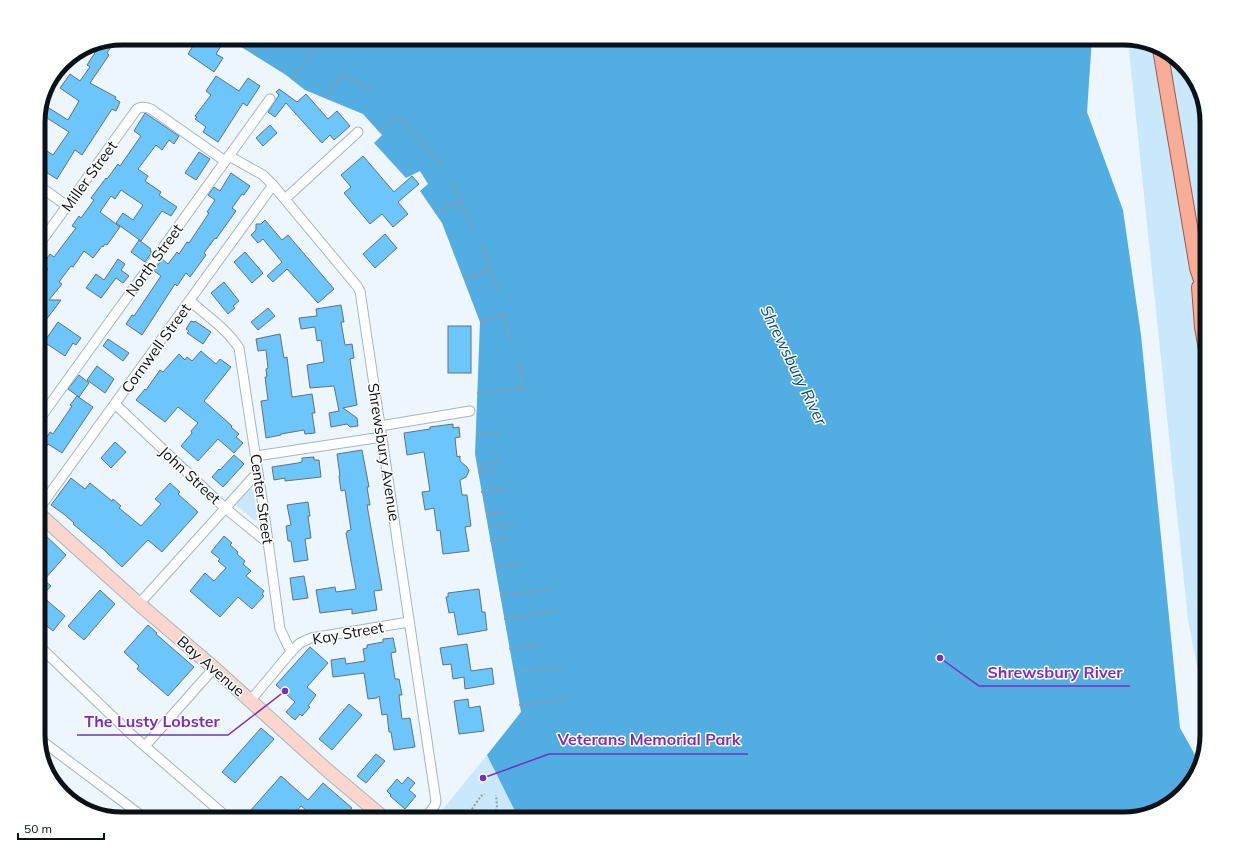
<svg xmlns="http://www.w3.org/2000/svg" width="1245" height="857" viewBox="0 0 1245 857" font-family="Mulish,sans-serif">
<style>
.green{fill:#cae8fc}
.water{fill:#52ade2}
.building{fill:#6cc6fc;stroke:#5e7380}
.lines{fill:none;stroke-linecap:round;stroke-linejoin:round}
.street-casing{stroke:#a1b7c6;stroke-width:11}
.secondary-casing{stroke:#a1b7c6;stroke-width:15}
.primary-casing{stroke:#a2543f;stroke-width:16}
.path{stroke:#949da2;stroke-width:2;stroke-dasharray:2 2;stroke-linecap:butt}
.street{stroke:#fff;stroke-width:9}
.secondary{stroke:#fcd6cc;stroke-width:13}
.primary{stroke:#f8ad99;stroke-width:14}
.labels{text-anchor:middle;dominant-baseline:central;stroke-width:3;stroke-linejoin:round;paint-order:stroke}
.street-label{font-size:15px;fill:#0a1217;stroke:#fff}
.water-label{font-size:16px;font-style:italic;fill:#004c6f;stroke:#fff}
.rim{fill:none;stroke:#0a1217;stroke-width:5}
.leader{fill:none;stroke:#7b2cbf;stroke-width:1.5}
.callout-dot{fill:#7b2cbf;stroke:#fff;stroke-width:1.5}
.callout-label{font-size:16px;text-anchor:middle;font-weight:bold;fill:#7b2cbf;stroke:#fff;stroke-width:3;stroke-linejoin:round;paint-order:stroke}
</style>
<rect width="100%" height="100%" fill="#edf6fc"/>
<g class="green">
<path d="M1129 40 1170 52 1198 84 1207 121V310L1194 312 1207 379V717L1188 620 1129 50Z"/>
<path d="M249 489H252L254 492 257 519 255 521 237 506V502Z"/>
<path d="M487 755 519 819H435Z"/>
</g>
<path class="water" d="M227 38H1092L1087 112 1123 210 1141 335 1180 728 1199 762 1193 782 1161 810 1124 819H519L487 755 521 712 475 454 480 322 442 223 420 191 428 184 420 171 406 178 374 143 382 135 363 114 305 90 286 75Z"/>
<g class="building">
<path d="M208 38 221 46 216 54 223 58 214 72 188 54 196 41 203 45Z"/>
<path d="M116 39 107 53 109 55 90 83 116 97 115 99 120 102 116 111 112 109 82 155 75 150 57 179 39 168 43 162 38 159V145L53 155 69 132 39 113 41 103 68 120 79 101 60 88 70 74 80 81 90 67 87 65 102 42Z"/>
<path d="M216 76 239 91 248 78 260 86 247 106 243 103 218 142 203 132 206 127 195 119 197 117 195 116 211 95 206 91Z"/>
<path d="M279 89 297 102 306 94 328 119 337 111 350 126 334 140 330 135 322 143 286 103 275 117 268 112 279 95 276 92Z"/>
<path d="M145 113 179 136 174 144 169 140 162 150 156 145 138 169 148 176 145 181 161 192 159 195 177 207 171 216 162 211 141 241 116 223 123 213 133 220 143 205 121 190 115 199 111 196 100 212 120 227 107 245 105 244 103 247 102 246 93 258 84 251 73 267 71 266 59 282 62 284 49 300H61L46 320 38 316V283L48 269 42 265 50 254 54 257 63 245 76 228 72 226 79 216 81 218 94 200 91 198 106 178 107 179 118 164 120 166 141 136 134 131Z"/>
<path d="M270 125 277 133 263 146 256 138Z"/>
<path d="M199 152 210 159 196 180 185 173Z"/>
<path d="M363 156 394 192 412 176 419 184 398 202 408 214 393 227 382 214 370 224 344 193 351 187 341 175Z"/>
<path d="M231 173 250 186 244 195 242 194 232 208 236 211 216 239 215 238 204 253 206 255 190 277 186 273 177 286 175 284 142 335 126 324 132 315 134 316 161 276 154 271 162 259 168 264 177 252 179 254 187 242 189 243 209 213 207 212 215 200 208 195 214 187 220 191Z"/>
<path d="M265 220 282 240 288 235 334 289 318 303 287 269 273 282 267 276 282 262 263 239 258 243 251 235 256 230V224H261Z"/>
<path d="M385 234 397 248 375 268 363 254Z"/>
<path d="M139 240 151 249 150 251 152 252 145 262 131 252Z"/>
<path d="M245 252 263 273 252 283 234 262Z"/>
<path d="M118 259 125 264 121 270 129 276 123 283 116 278 101 298 86 288 96 274 104 280Z"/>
<path d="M224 282 239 301 233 306 235 308 228 314 211 293Z"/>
<path d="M341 305 344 322H341L345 345 352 344 354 358 350 359 357 405 343 408 357 418 358 426 350 427 347 424 331 427 329 413 339 411 334 386 310 388 307 365 324 362 321 340 317 341 315 327 301 329 299 318 317 316 316 309Z"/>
<path d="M268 308 275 316 258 330 251 322Z"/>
<path d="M191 321 194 322 195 321 211 332 203 344 187 333 189 331 186 329Z"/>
<path d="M58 322 81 338 76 345 73 343 65 356 44 342Z"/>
<rect x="448" y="326" width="23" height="47"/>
<path d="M280 334 284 358 287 357 292 397 312 394 315 413H312L315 433 305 434 304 430 281 434V435L266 438 261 401 268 400 265 377H267L266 369 268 368 266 350 258 351 256 339Z"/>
<path d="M108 339 129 353 123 361 103 346Z"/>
<path d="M201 351 216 364 220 359 231 367 204 401 232 426 231 427 239 434 236 437 243 443 234 453 218 439 198 461 181 446 192 433 191 431 198 423 178 407 165 422 136 400 145 389 146 390 160 370 163 372 179 354 185 360 187 357 192 361Z"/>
<path d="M97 366 114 379 105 393 87 380Z"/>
<path d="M79 375 89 383 79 397 68 389Z"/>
<path d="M77 396 93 407 62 453 48 444 38 458V435L45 440 50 432 53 434 72 406 70 405Z"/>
<path d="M453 424V428L459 427 460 437 455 438 457 457 460 456V461L467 467 469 471 466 477 460 480 462 495H467L471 526 465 527 469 551 443 554 440 530 437 531 434 508 425 510 422 492 430 491 424 452 407 455 404 433 430 429V427Z"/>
<path d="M115 442 126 452 111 468 101 458Z"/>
<path d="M362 450 369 487H367L370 505H367L382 590 374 591 377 610 352 614V609L320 613 316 590 335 587 336 592 356 589 346 533H347V531L351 530 345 490 341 491 339 476H340L337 454Z"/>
<path d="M234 455 244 464 223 487 212 477 219 469 220 470Z"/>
<path d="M314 457V460H319L321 477 285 481V478L274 480 272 467 298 463 302 462V458Z"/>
<path d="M71 478 85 489 90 483 112 501 113 499 121 506 119 508 141 526 161 504 155 499 170 483 180 492 178 494 198 512 162 552 148 540 122 567 103 549 73 524 74 523 65 515 51 505Z"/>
<path d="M308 502 310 516H308L311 538 305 539 308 560 294 562 291 541H288L286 526 291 525 287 505Z"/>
<path d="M42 532 66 555 44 580 51 586 42 596 65 616 53 631 38 619V568L44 561 38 556V537Z"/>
<path d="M224 536 232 543 230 545 238 552 237 554 245 561 243 564 251 571 246 576 264 591 262 594 264 596 252 609 238 597 220 617 190 591 205 573 214 581 226 568 218 561 220 559 211 552Z"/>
<path d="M304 576 308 598 293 600 290 578Z"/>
<path d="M479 589 482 612H485L487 630 458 635 454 612 449 613 446 597H448V593Z"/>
<path d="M100 590 115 604 84 640 68 626Z"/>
<path d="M148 625 157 633 156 634 194 667 168 696 137 669 139 666 124 652Z"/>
<path d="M393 638 396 652 391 653 395 679H399L402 695H399L402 719 410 718 415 747 394 750 391 732H389L387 714 382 715 379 696 377 698 368 699 364 673 333 677 331 660 345 658 346 664 365 661 363 649 367 648V645L383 642V639Z"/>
<path d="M467 644 471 671 492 668 494 684 465 689 464 677 453 679 451 664 443 665 440 648Z"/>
<path d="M310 647 328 663 307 687 316 695 308 706 310 707 302 716 300 714 295 720 286 712 295 702 276 685Z"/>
<path d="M468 699 469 708 480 706 484 731 459 734 454 701Z"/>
<path d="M349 704 362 715 332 750 319 739Z"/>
<path d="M261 728 274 739 235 783 222 772Z"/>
<path d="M376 754 385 761 366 783 357 776Z"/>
<path d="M281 776 308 800 323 783 352 808 342 819H334L325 811 319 817 318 816 316 818 301 806 290 819H243Z"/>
<path d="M408 777 415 783 409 790 416 796 405 809 390 796 391 795 387 791 397 779 402 784Z"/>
</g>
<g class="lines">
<g class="street-casing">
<g id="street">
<path d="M229 156 263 175 273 185 357 286 360 291 436 801 435 805 425 819"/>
<path d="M38 185 67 206"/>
<path d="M285 199 358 132"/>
<path d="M38 246 137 109C142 106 146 107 151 109L225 161"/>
<path d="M190 301C205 314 228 330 239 348L264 512 280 629 291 652 250 701"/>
<path d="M115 404 225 508 268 543"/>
<path d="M38 421 270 99"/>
<path d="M380 426 470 411"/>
<path d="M256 456 382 437"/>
<path d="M38 510 273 185"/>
<path d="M139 604 257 473"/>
<path d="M38 645 133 736 229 819"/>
<path d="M291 652 300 643 311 638 409 622"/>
<path d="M38 738 146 819"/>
<path d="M145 746 214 668"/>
<path d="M211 819 218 810"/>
</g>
</g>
<g class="secondary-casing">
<path id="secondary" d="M38 513 139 604 214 668 327 770 385 819"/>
</g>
<g class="primary-casing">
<g id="primary">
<path d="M1160 49 1194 250 1197 268 1207 298"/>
<path d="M1199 287 1202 327 1207 355"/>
</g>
</g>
<g class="path">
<path d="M254 55 264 38"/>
<path d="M292 80 314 51"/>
<path d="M327 99 342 73 371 91"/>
<path d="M379 132 398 116 442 166"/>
<path d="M453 184 461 201"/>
<path d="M435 213 461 201 472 227"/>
<path d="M482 244 497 291"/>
<path d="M464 279 490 269"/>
<path d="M480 322 503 314 511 339"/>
<path d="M477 393 522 388 519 362"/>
<path d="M476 433 501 432"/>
<path d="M477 465 498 461"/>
<path d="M478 472 498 469"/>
<path d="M481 492 507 488"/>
<path d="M486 514 504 512"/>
<path d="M488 527 513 524"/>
<path d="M490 541 510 537"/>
<path d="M495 567 520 564"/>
<path d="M500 595 552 589"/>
<path d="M504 619 558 610"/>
<path d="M509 649 537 644"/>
<path d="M514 672 563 667"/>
<path d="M519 705 568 698"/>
<path d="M465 819 481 796 485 794"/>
<path d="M494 819 497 806 496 795"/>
</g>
<use href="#street" class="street"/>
<use href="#secondary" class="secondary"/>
<use href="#primary" class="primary"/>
</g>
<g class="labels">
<g class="street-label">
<text transform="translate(89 176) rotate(-54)">Miller Street</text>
<text transform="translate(154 260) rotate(-54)">North Street</text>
<text transform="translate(156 348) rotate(-54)">Cornwell Street</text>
<text transform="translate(384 452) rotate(81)">Shrewsbury Avenue</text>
<text transform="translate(190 475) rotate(43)">John Street</text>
<text transform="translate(262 499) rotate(82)">Center Street</text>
<text transform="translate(348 633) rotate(-10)">Kay Street</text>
<text transform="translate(211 666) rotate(41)">Bay Avenue</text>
</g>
<g class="water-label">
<text transform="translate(794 365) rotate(64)">Shrewsbury River</text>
</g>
</g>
<path d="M0 0H1245V857H0ZM122 45H1123A77 77 0 0 1 1200 122V735A77 77 0 0 1 1123 812H122A77 77 0 0 1 45 735V122A77 77 0 0 1 122 45Z" fill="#fff" fill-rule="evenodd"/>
<path class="rim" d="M122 45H1123A77 77 0 0 1 1200 122V735A77 77 0 0 1 1123 812H122A77 77 0 0 1 45 735V122A77 77 0 0 1 122 45Z"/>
<path class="leader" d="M940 658L979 686H1130M285 691L228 735H77M483 778L549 754H748"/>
<g class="callout-dot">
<circle cx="940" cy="658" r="4"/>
<circle cx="285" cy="691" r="4"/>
<circle cx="483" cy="778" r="4"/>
</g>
<g class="callout-label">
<text x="1055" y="678">Shrewsbury River</text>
<text x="152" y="727">The Lusty Lobster</text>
<text x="649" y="745">Veterans Memorial Park</text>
</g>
<path d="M18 833v6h86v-6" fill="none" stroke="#0a1217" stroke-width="2"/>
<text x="24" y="833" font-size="12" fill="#0a1217" stroke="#ffffff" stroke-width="3" paint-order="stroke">50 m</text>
</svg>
